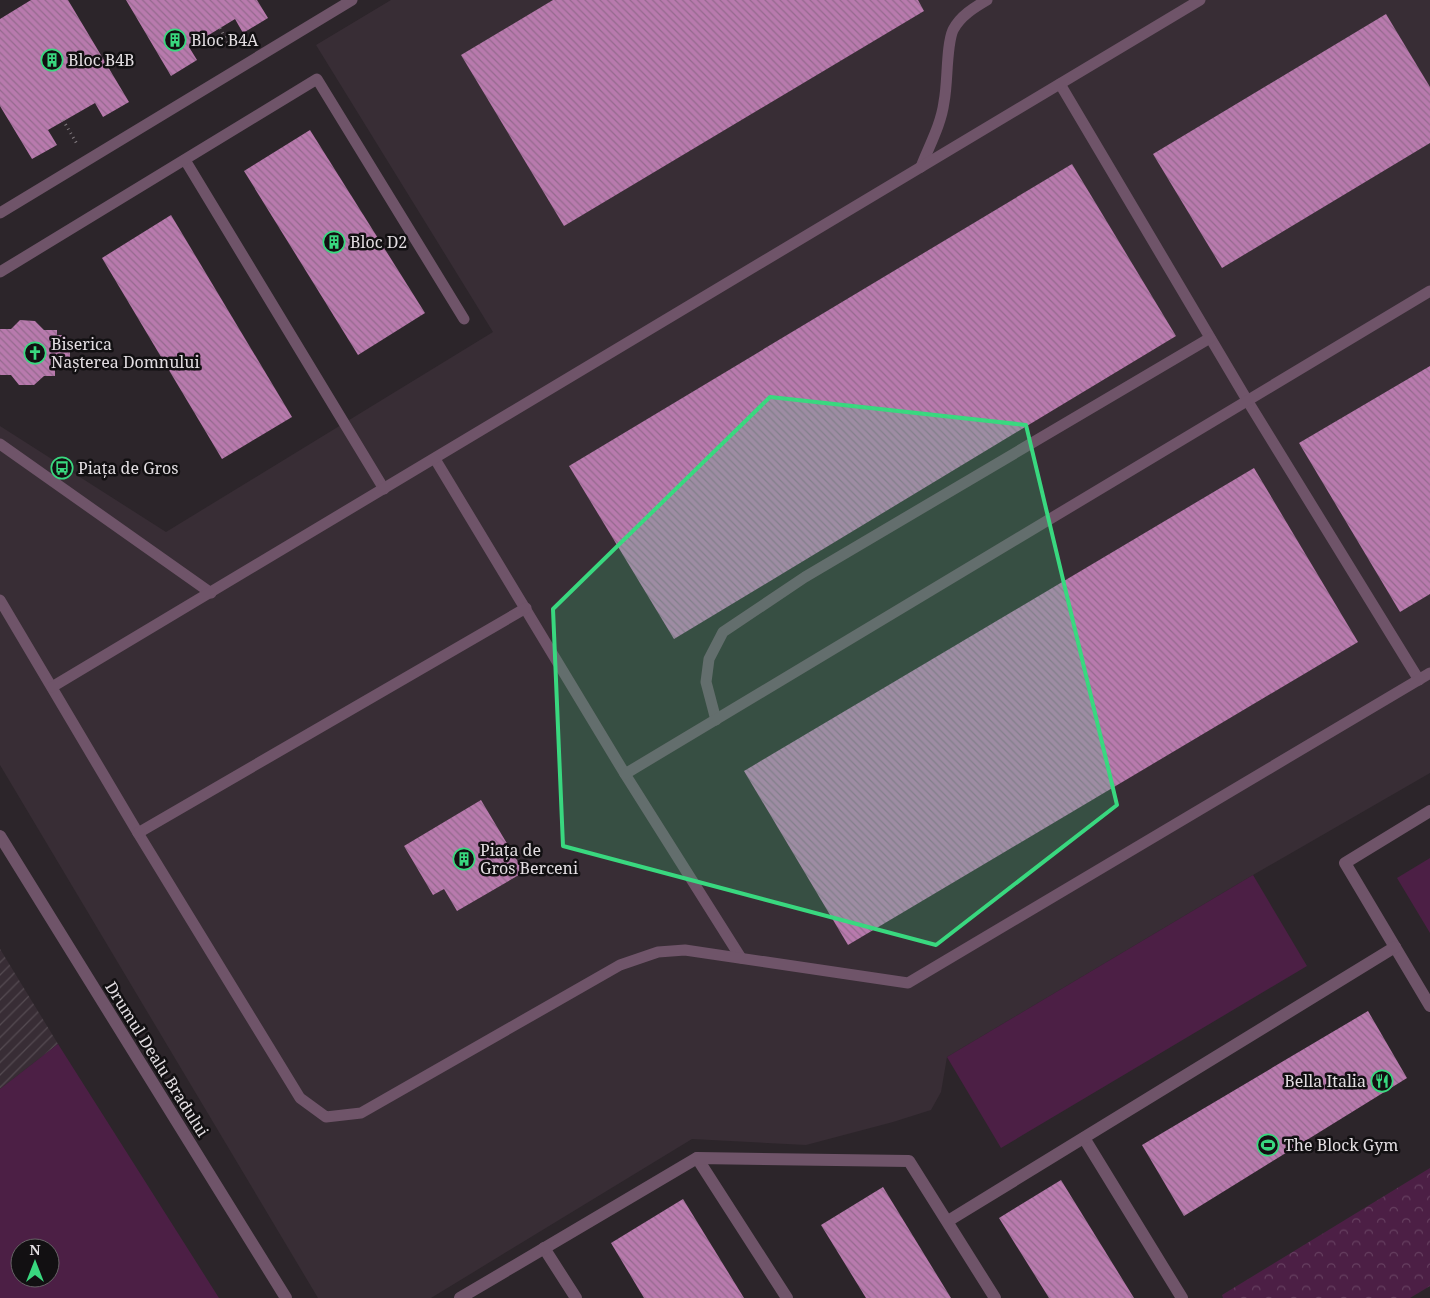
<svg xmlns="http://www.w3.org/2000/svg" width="1430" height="1298" viewBox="0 0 1430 1298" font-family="'Noto Serif',serif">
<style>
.built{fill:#382d35}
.industrial{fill:url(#industrial-furrows)}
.grass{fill:#4c1f45;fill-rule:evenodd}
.park{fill:url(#park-crowns)}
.building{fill:url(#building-back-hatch)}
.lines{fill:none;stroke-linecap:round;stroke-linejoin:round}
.path{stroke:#807a7f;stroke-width:3;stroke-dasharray:1 4;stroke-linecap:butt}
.service{stroke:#6f5469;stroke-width:11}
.minor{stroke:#6f5469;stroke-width:12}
.marked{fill:#39d87f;fill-opacity:0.2;stroke:#39d87f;stroke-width:4;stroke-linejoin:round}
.labels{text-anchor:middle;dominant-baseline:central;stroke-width:5;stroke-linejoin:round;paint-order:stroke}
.poi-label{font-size:16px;fill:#e3dee2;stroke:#121012;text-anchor:start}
.street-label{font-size:16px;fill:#e3dee2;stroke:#121012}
</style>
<defs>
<pattern id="industrial-furrows" width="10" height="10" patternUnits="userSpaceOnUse" patternTransform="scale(1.25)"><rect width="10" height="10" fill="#382d35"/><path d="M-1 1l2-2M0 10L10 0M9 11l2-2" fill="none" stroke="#554b52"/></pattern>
<pattern id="park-crowns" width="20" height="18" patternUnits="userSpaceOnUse" patternTransform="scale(1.25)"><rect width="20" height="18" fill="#4c1f45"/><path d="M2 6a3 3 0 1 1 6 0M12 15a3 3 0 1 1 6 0" fill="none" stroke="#663f60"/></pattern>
<pattern id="building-back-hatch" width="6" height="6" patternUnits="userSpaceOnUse" patternTransform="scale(1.25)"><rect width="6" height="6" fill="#b87aad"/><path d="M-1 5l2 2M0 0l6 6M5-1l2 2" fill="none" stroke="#956a8e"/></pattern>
</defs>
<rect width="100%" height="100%" fill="#2c252a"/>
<path class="built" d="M391 0H1430V773L1253 875 947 1057 941 1092 931 1110 893 1122 806 1145 692 1139 431 1298H318L0 765V426L166 532 493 332 316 45Z"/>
<path class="industrial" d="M0 949 58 1044 0 1089Z"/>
<g class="grass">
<path d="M1430 858V933L1397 878Z"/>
<path d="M1253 875 1307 966 1001 1148 947 1057Z"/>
<path d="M58 1044 219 1298H0V1089ZM20 1248H50V1278H20Z"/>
</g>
<path class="park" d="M1430 1168V1286L1410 1298H1223L1222 1295Z"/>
<g class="building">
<path d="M31 0H68L129 102 103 117 95 103 48 130 57 145 32 159 0 106V19Z"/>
<path d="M126 0H257L268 18 243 33 235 19 189 47 197 60 171 76Z"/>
<path d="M553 0H918L924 11 564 226 461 55Z"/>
<path d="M1386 14 1430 87V143L1222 268 1153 154Z"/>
<path d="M310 130 425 313 358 355 244 171Z"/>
<path d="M1072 164 1176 336 674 639 569 466Z"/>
<path d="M171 215 292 417 222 459 102 258Z"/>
<path d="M20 320 35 321 44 330H57V335H64L70 345V360L63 368H55V376H44L34 385H19L11 375H0V329H11Z"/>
<path d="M1430 366V594L1400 612 1299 443Z"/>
<path d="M1254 468 1358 642 848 945 744 771Z"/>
<path d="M481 800 524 872 457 911 444 889 433 895 404 846Z"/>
<path d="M1368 1011 1407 1078 1184 1216 1142 1145Z"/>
<path d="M1061 1180 1134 1298H1049L999 1218Z"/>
<path d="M883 1187 951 1298H866L821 1225Z"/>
<path d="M683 1199 744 1298H644L611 1243Z"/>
</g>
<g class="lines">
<g class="path">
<path d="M220 28 232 50"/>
<path d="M63 120 77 144"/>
</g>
<g class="service">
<path d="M1060 84 1247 400 1419 680"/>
<path d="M185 160 384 489"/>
<path d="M921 167C929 146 941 125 944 102 948 83 946 46 953 30 960 16 975 7 987 0"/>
<path d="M0 213 352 0"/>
<path d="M0 272 317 79 464 319"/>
<path d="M0 444 211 593"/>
<path d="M435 459 625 774 741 958"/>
<path d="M0 600 138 833 300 1098 326 1117 361 1113 620 965 658 952 685 950 908 983 1430 673"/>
<path d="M52 687 1200 0"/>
<path d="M716 720 706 682 709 659 723 632 805 577 1210 338"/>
<path d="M625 774 1430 291"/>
<path d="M138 833 526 608"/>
</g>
<g class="minor">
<path d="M1430 811 1345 863 1430 1006"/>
<path d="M0 836 286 1298"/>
<path d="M1084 1138 1182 1298"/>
<path d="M697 1158 787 1298"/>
<path d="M948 1221 1395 947"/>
<path d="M544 1248 576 1298"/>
<path d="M460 1298 697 1158 909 1161 995 1298"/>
</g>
</g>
<path class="marked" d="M770 397 1026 425 1117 805 936 945 563 846 553 609Z"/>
<defs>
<g id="building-ring" transform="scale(1.125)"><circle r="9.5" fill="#121012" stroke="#39d87f" stroke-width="1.5"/><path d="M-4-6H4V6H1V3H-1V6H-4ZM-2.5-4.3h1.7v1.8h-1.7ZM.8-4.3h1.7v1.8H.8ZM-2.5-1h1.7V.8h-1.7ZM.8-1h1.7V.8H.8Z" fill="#39d87f"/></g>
<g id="church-ring" transform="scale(1.125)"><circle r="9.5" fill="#121012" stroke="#39d87f" stroke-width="1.5"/><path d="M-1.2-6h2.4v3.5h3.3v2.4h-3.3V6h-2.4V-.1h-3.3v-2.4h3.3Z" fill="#39d87f"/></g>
<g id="bus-ring" transform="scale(1.125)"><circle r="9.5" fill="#121012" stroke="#39d87f" stroke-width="1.5"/><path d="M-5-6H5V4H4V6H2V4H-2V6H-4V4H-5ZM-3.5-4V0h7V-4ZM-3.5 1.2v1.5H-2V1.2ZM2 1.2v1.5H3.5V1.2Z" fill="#39d87f"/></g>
<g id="restaurant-ring" transform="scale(1.125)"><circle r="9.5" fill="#121012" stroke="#39d87f" stroke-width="1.5"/><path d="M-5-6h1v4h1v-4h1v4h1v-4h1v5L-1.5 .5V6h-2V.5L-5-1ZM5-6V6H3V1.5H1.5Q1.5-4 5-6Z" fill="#39d87f"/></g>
<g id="stadium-ring" transform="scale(1.125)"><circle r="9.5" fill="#121012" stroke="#39d87f" stroke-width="1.5"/><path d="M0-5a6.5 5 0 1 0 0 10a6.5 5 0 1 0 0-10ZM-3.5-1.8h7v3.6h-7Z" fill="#39d87f"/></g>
</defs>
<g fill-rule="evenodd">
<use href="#building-ring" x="175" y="40"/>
<use href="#building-ring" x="52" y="60"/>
<use href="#building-ring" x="334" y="242"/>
<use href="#church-ring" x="35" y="353"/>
<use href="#bus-ring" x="62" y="468"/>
<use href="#building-ring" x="464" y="859"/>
<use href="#restaurant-ring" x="1382" y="1081"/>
<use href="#stadium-ring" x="1268" y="1145"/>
</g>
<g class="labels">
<g class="poi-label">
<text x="191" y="40">Bloc B4A</text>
<text x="68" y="60">Bloc B4B</text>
<text x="350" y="242">Bloc D2</text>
<text x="51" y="344">Biserica<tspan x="51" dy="18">Nașterea Domnului</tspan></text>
<text x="78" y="468">Piața de Gros</text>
<text x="480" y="850">Piața de<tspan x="480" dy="18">Gros Berceni</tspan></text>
<text x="1366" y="1081" text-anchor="end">Bella Italia</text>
<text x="1284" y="1145">The Block Gym</text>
</g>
<g class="street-label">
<text transform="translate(157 1059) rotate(58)">Drumul Dealu Bradului</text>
</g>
</g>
<g transform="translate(35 1263)"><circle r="24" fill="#121012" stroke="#666265"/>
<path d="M0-4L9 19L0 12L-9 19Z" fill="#39d87f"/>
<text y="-8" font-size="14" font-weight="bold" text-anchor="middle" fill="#e3dee2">N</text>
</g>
</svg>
